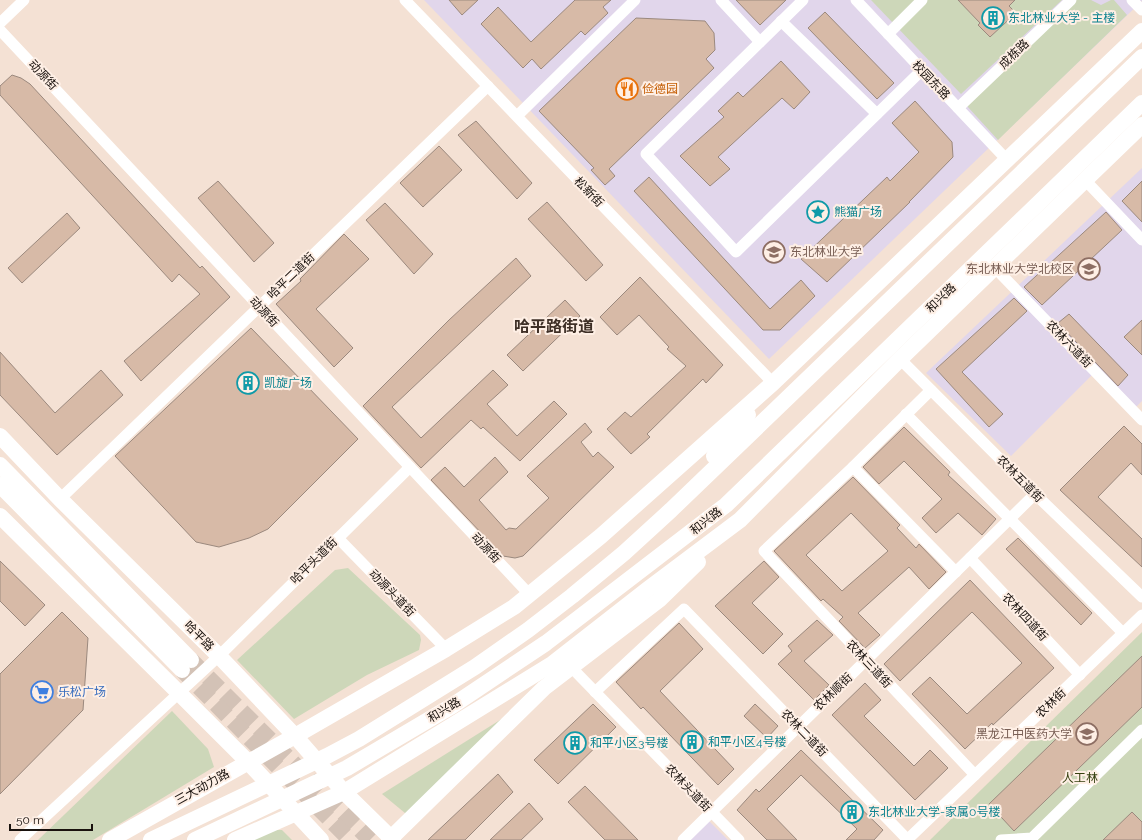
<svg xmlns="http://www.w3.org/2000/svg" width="1142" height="840" viewBox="0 0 1142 840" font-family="Raleway,'Noto Sans SC',sans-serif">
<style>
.education{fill:#e1d6eb}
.green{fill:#cdd7b9}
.building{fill:#d7baa7;stroke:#9b897e;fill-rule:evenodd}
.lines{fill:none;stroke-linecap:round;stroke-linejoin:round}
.highway-tunnel{stroke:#d3c2b6;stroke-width:16;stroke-dasharray:16 8;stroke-linecap:butt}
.minor{stroke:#fff;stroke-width:11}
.highway{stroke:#fff;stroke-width:16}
.labels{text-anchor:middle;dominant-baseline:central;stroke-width:4;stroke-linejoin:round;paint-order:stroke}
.culture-label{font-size:12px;fill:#0d838f;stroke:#feefe5;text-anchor:start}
.street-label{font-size:12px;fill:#19120e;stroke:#feefe5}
.food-label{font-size:12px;fill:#c56008;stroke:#feefe5;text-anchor:start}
.education-label{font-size:12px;fill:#785e54;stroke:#feefe5;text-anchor:end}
.shop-label{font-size:12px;fill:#366cbe;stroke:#feefe5;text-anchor:start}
.park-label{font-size:12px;fill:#35400f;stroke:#feefe5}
.district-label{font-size:16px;font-weight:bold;fill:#3e2f26;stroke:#feefe5}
</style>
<rect width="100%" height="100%" fill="#f4e1d4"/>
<g class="education">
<path d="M424 0H1142V1L769 359Z"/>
<path d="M1142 168V401L1134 409 1096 371 1011 456 926 373Z"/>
<path d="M709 821 728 840H690Z"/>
</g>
<g class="green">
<path d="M871 0H1062L961 94Z"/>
<path d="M1076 0H1091L1101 5 1111 0H1114L1127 15 998 140 967 106Z"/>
<path d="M348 568 420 635 421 640 419 650 367 675 294 719 237 660 335 570Z"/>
<path d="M1142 632V840H930Z"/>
<path d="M527 703 411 818 382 794Z"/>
<path d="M172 711 208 749 214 767 93 840H38Z"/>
<path d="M267 830H282L292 840H248Z"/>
</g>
<g class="building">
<path d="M449 0H478L462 15Z"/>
<path d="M575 0H611L603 7 608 13 585 35 581 31 541 69 532 59 523 68 481 24 498 7 531 42Z"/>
<path d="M736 0H786L760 25Z"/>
<path d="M958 0H1015L1009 6 1016 13 990 37 978 25 980 23Z"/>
<path d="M825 12 894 83 877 99 808 28Z"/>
<path d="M636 18 705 21 714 33 715 50 706 59 714 68 609 169 615 176 605 185 591 170 594 168 539 111Z"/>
<path d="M781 61 810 92 794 109 782 98 718 157 730 169 710 186 680 156 724 117 718 111 738 92 743 97Z"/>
<path d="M12 75 21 78 30 84 200 268 202 266 230 297 141 381 124 361 200 294 179 274 172 282 0 95V86Z"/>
<path d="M915 101 952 142 953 157 909 202H910L827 282 801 259 887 177 890 181 919 152 892 123Z"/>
<path d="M476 121 532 183 517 199 458 135Z"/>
<path d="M439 146 462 170 423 207 400 183Z"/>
<path d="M649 177 770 309 801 280 815 296 780 330H763L634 191Z"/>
<path d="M218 181 274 243 254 262 198 198Z"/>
<path d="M1142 181V222L1122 201Z"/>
<path d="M547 202 603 265 586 281 528 219Z"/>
<path d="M385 203 433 254 414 274 366 220Z"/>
<path d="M1106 212 1122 230 1042 305 1024 287Z"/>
<path d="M67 213 80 228 22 283 8 268Z"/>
<path d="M344 234 369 259 316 309 353 348 334 367 276 304 301 281 300 279Z"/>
<path d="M516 258 531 276 392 407 421 438 493 370 508 385 487 404 517 436 554 401 567 414 520 461 483 427 481 429 471 420 421 468 363 406 449 320Z"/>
<path d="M640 277 723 365 706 383 703 379 647 434 650 437 631 454 607 429 625 412 631 417 686 366 667 349 669 347 639 315 617 335 600 317Z"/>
<path d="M1014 298 1027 311 962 372 1003 414 989 427 936 369Z"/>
<path d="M565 300 580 316 523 371 507 355Z"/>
<path d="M1069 314 1128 375 1118 386 1058 323Z"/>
<path d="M1142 320V355L1124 337Z"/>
<path d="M251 328 358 439 268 529 249 538 219 547 196 542 115 456Z"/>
<path d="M0 352 55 413 101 370 123 395 57 455 0 395Z"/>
<path d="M585 423 592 432 581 442 593 457 598 452 614 467 523 556 515 558 503 556 431 480 445 467 464 487 495 457 508 472 479 500 506 530 509 528 516 529 549 498 527 476Z"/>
<path d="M1124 426 1142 444V475L1131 463 1098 497 1142 539V567L1060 490Z"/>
<path d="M904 427 950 472 948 475 996 519 982 535 958 513 936 533 922 518 942 499 904 461 879 484 863 467Z"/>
<path d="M853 477 900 525 897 528 916 548 919 544 946 572 929 589 909 567 858 613 880 635 865 648 839 621 843 617 823 599 821 601 774 551ZM851 513 888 551 842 591 806 555Z"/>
<path d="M1018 538 1092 613 1081 625 1006 549Z"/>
<path d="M0 561 45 605 25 626 0 601Z"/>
<path d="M764 561 779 577 752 603 783 634 763 654 715 606Z"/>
<path d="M970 580 1054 668 993 725 992 723 965 749 912 694 930 677 967 714 1022 663 972 612 900 681 884 664Z"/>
<path d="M62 612 88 638 83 710 0 794V674Z"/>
<path d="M817 620 833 635 804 661 829 685 814 700 778 664 792 651 788 646Z"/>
<path d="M679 623 703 649 660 691 734 769 718 785 643 707 641 709 616 682Z"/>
<path d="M1142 656V707L1014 831 989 804Z"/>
<path d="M865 683 881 700 864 716 914 766 930 750 948 768 915 800 832 715Z"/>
<path d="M593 704 616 727 558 784 534 760Z"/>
<path d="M755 704 778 726 767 738 744 716Z"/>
<path d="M801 750 883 830 874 840H846L857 829 801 775 767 809 797 840H767L737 810 756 789 759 792Z"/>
<path d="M498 774 513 792 465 840H428Z"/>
<path d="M585 786 638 840H605L568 802Z"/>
<path d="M529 803 543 819 521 840H490Z"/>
<path d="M1132 812 1142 822V840H1103Z"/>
</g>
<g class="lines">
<g class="highway-tunnel">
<path d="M191 660 370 840"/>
<path d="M182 670 350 840"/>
</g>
<g class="minor">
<path d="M405 0 773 383"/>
<path d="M721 0 760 42"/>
<path d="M803 0 646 154 736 252 922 70"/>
<path d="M856 0 1007 160"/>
<path d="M1132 0 1142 10"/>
<path d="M781 21 877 114"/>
<path d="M0 23 24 0"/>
<path d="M0 30 529 594"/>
<path d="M888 34 922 0"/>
<path d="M958 108 1071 0"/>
<path d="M517 116 635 0"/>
<path d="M1085 180 1142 240"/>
<path d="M995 268 1142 420"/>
<path d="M900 359 1035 494 1142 597"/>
<path d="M931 390 853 467 764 551 975 775"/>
<path d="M906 414 1123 633"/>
<path d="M853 467 956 572"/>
<path d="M60 499 488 86"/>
<path d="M338 538 446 649"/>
<path d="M970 558 1080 675"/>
<path d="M571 667 739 840"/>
<path d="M595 692 684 609 908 840"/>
<path d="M20 840 219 656 410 467"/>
<path d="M683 840 1035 494"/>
<path d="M907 840 1142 615"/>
<path d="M1001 840 1032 838 1142 730"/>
</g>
<g class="highway">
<path d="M0 436 60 499 219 656 295 736 344 792 393 840"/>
<path d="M714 456 748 415"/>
<path d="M0 465 191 660"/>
<path d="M0 485 182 670"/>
<path d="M0 516 179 693 248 762 321 840"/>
<path d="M110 840 295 736 446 649 514 607 601 536 773 383 1142 31"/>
<path d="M151 840 327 756 359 739 475 667 528 630 572 596 624 553 671 510 1142 57"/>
<path d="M195 840 347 768 452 706 546 643 726 505 1142 103"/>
<path d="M235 840 344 792 552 664 648 589 740 520 900 359 1142 125"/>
<path d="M389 840 544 688 659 600 698 562"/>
</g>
</g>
<defs>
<g id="building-ring" transform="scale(1.15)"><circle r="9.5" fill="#feefe5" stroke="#0f9aa8" stroke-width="1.5"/><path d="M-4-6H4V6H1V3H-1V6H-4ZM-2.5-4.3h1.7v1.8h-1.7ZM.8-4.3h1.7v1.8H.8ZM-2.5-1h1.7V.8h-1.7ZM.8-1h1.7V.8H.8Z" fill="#0f9aa8"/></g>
<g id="restaurant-ring" transform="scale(1.15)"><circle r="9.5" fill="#feefe5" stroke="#e8710a" stroke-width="1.5"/><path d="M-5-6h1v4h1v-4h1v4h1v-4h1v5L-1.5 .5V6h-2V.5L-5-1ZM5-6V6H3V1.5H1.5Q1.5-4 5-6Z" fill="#e8710a"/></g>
<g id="sight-ring" transform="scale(1.15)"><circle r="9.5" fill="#feefe5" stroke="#0f9aa8" stroke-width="1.5"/><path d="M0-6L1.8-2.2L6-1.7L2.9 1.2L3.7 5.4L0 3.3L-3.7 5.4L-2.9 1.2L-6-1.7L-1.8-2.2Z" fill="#0f9aa8"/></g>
<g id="university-ring" transform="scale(1.15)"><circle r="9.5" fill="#feefe5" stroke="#8d6e63" stroke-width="1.5"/><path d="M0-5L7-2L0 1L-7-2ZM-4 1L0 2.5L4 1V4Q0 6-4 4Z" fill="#8d6e63"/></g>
<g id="supermarket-ring" transform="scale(1.15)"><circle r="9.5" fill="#feefe5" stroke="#3f7fe0" stroke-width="1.5"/><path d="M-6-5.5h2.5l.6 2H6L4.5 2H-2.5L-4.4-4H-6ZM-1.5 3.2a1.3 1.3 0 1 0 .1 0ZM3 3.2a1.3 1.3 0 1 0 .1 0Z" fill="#3f7fe0"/></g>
</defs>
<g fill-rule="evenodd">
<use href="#building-ring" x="993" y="18"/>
<use href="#restaurant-ring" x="627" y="89"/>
<use href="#sight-ring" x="818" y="212"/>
<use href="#university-ring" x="774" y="252"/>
<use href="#university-ring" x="1089" y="269"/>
<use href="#building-ring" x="248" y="383"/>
<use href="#supermarket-ring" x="42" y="692"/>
<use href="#university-ring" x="1087" y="734"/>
<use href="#building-ring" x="692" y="742"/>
<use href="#building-ring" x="575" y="743"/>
<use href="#building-ring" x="852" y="812"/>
</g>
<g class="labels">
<g class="culture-label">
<text x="1008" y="18">东北林业大学 - 主楼</text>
<text x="834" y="212">熊猫广场</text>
<text x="264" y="383">凯旋广场</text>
<text x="708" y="742">和平小区4号楼</text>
<text x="590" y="743">和平小区3号楼</text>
<text x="868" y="812">东北林业大学-家属0号楼</text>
</g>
<g class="street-label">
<text transform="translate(1014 54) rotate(-44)">成栋路</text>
<text transform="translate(43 75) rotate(47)">动源街</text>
<text transform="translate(931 80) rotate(46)">校园东路</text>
<text transform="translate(589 192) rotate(46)">松新街</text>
<text transform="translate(291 276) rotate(-44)">哈平二道街</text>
<text transform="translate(941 298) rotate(-44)">和兴路</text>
<text transform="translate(264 312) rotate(47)">动源街</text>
<text transform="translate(1069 344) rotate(46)">农林六道街</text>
<text transform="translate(1020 479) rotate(45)">农林五道街</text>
<text transform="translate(706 521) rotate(-38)">和兴路</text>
<text transform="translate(486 548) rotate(47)">动源街</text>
<text transform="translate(314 561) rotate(-45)">哈平头道街</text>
<text transform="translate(392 593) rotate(46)">动源头道街</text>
<text transform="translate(1025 617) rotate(47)">农林四道街</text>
<text transform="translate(199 636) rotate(45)">哈平路</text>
<text transform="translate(869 664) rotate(47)">农林三道街</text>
<text transform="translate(833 692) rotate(-44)">农林顺街</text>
<text transform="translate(1051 703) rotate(-44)">农林街</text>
<text transform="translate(444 710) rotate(-31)">和兴路</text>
<text transform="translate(804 733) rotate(46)">农林二道街</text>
<text transform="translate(202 787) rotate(-29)">三大动力路</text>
<text transform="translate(688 788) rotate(46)">农林头道街</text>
</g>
<g class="food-label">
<text x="642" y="89">俭德园</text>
</g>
<g class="education-label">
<text x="790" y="252" text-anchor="start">东北林业大学</text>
<text x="1074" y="269">东北林业大学北校区</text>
<text x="1072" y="734">黑龙江中医药大学</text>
</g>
<g class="shop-label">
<text x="58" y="692">乐松广场</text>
</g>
<g class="park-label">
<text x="1080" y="778">人工林</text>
</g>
<g class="district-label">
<text x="554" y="326">哈平路街道</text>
</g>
</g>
<path d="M10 824v6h82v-6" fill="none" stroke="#19120e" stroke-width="2"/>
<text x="16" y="824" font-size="12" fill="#19120e" stroke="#feefe5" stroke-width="3" paint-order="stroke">50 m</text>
</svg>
